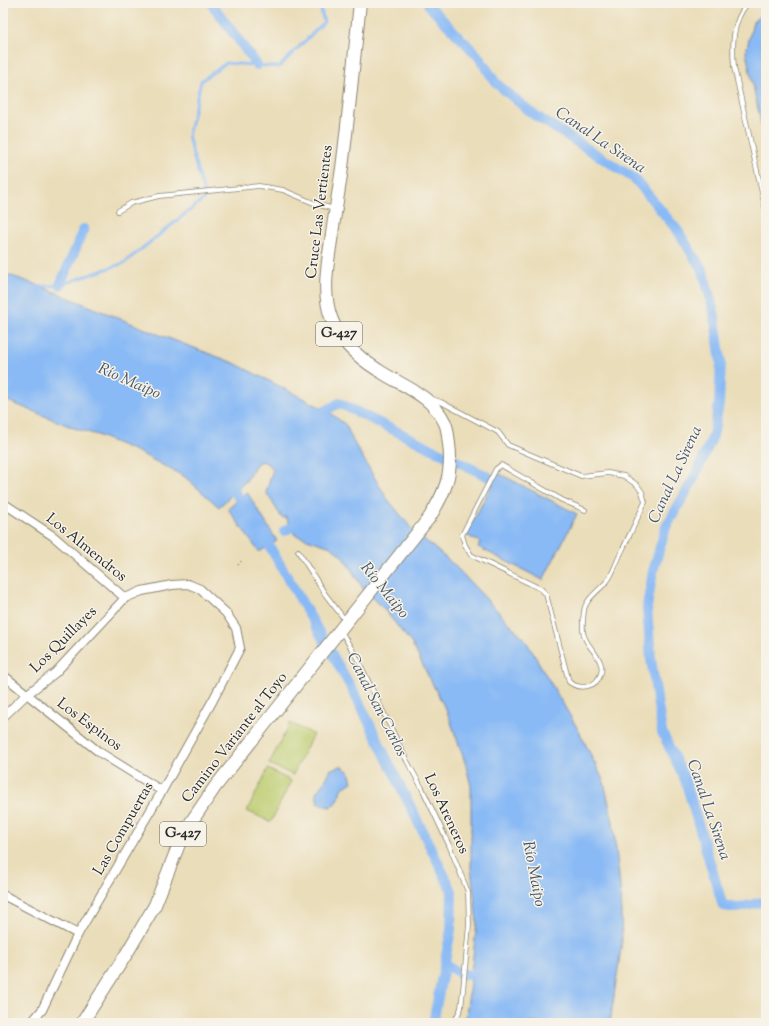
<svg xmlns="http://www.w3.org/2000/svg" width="769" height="1026" viewBox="0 0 769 1026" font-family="'Sorts Mill Goudy',serif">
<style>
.green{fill:#bccc6e;stroke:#747c4c}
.water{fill:#89baf5;stroke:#5a7290}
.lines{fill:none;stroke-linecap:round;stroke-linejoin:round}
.stream{stroke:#89baf5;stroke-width:3}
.canal{stroke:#89baf5;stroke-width:10}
.service-casing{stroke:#8a8472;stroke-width:5.5}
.minor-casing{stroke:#8a8472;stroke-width:10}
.primary-casing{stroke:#8a8472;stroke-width:14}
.path{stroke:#8a8472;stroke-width:1.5;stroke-dasharray:1 3;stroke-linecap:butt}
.service{stroke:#fff;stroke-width:4}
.minor{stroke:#fff;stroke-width:8}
.primary{stroke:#fff;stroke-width:12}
.labels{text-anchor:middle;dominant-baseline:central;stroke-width:3;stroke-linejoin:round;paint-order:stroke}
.shield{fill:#f7f3e8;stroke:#686764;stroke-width:1}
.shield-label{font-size:14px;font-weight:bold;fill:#2b2b2b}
.street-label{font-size:15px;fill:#2b2b2b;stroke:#f7f3e8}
.water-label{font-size:16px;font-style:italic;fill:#475668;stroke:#f7f3e8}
</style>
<rect width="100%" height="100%" fill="#f7f3e8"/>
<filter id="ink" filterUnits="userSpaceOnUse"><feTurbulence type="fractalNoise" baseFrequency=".025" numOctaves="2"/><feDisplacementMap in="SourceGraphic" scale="8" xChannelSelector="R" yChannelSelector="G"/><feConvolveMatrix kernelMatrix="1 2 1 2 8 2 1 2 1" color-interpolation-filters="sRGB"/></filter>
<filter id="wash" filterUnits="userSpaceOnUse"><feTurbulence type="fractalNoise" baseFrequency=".012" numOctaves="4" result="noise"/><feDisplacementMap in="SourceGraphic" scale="16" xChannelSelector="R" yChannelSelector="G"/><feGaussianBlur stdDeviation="0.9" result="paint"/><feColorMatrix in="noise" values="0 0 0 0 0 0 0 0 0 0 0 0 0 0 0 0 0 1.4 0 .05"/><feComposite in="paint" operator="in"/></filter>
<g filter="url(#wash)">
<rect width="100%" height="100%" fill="#eaddb9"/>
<g class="green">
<path d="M290 723 313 734 293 775 269 764Z"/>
<path d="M268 769 291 781 271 822 247 811Z"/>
</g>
<g class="water">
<path d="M766 9V148L746 52 753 22Z"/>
<path d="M3 273 40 286 160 335 234 363 326 410 346 425 353 441 386 497 411 528 454 565 526 641 579 731 604 782 613 822 620 886 622 942 610 1023H464L466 1017 477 922 471 868V786L465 762 448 714 412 644 383 608 364 590 349 566 341 555 331 547 295 535 286 517 282 518 266 492 273 469 265 462 261 461 256 464 246 481 219 507 185 477 138 452 97 435 74 428 3 399Z"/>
<path d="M498 473 577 514 543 580 478 547 480 542 466 535Z"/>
<path d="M247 492 277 541 259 552 228 509Z"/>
<path d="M341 766 349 772 352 782 341 789 338 801 330 807 318 804 316 793 325 781 331 769Z"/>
</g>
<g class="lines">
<path class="stream" d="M36 287 60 285 124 263 205 198 188 136 201 81 226 63 279 67 324 22 319 3"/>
<g class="canal">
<path d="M211 3 257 65"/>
<path d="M428 3 429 6 478 56 496 83 533 114 635 179 678 231 703 271 714 312 721 362 719 404 713 436 693 480 666 527 653 571 647 607 651 659 662 732 685 780 723 906 738 908 766 901"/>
<path d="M60 285 84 229"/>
<path d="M315 417 339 403 495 480"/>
<path d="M231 480 235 492 247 510"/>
<path d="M284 531 304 521"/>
<path d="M263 535 355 694 452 891 451 930 433 1023"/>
<path d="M445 964 461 974 472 975 482 980"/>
</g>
</g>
</g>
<g filter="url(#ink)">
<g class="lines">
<g class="service-casing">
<g id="service">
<path d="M748 3C732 21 732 45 734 67L766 211"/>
<path d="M118 211 131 203 159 196 259 186 283 190 316 204 334 209"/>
<path d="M432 399 441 402 498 432 508 445 581 476 608 473 624 476 637 485 642 492 645 502C637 520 628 538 620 555 616 563 613 573 608 580 601 589 585 599 584 611 583 619 581 631 585 638 589 649 605 660 601 673 597 688 580 690 569 682L546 594 541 589 471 555 465 545 462 535 496 469 501 465 562 500 585 510"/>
<path d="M298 551 325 594 345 620"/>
<path d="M341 631 357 658 407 761 422 788 449 845 468 892 469 925 463 990 461 1008 454 1023"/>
</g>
</g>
<g class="minor-casing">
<g id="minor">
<path d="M3 503 53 536 125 598"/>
<path d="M3 675 99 752 162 791"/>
<path d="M3 717 26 695 55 673 125 598 142 591 172 585 188 584 200 589 226 613 236 628 240 648 213 700 162 791 78 934 42 1010 31 1023"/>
<path d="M3 895 78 934"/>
</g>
</g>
<g class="primary-casing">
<path id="primary" d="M82 1023 127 953 155 905 183 834 215 787 429 518C445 493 453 474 449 444 448 438 448 429 445 423 432 395 402 386 378 370 359 358 340 342 332 320 321 293 328 262 332 234 335 212 339 190 342 168 349 113 354 58 360 3"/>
</g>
<path class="path" d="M238 565 243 559"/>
<use href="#service" class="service"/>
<use href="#minor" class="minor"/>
<use href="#primary" class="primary"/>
</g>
</g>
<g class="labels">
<g class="shield">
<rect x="316" y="322" width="46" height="24" rx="3"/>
<rect x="160" y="822" width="46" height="24" rx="3"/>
</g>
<g class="shield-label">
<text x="339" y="334">G-427</text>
<text x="183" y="834">G-427</text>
</g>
<g class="street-label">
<text transform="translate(320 212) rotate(-83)">Cruce Las Vertientes</text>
<text transform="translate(86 548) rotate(39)">Los Almendros</text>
<text transform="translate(64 640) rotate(-45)">Los Quillayes</text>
<text transform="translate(89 725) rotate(37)">Los Espinos</text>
<text transform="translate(235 738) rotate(-52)">Camino Variante al Toyo</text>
<text transform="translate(446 814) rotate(65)">Los Areneros</text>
<text transform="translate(124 829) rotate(-60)">Las Compuertas</text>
</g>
<g class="water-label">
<text transform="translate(600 141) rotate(34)">Canal La Sirena</text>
<text transform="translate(129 382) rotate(24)">Río Maipo</text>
<text transform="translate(676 475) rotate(-65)">Canal La Sirena</text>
<text transform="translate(384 591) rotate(51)">Río Maipo</text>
<text transform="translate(376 705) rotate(63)">Canal San Carlos</text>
<text transform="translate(708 810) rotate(71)">Canal La Sirena</text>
<text transform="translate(533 874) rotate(79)">Río Maipo</text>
</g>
</g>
<rect width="769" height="1026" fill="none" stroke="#f7f3e8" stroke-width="16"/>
</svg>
